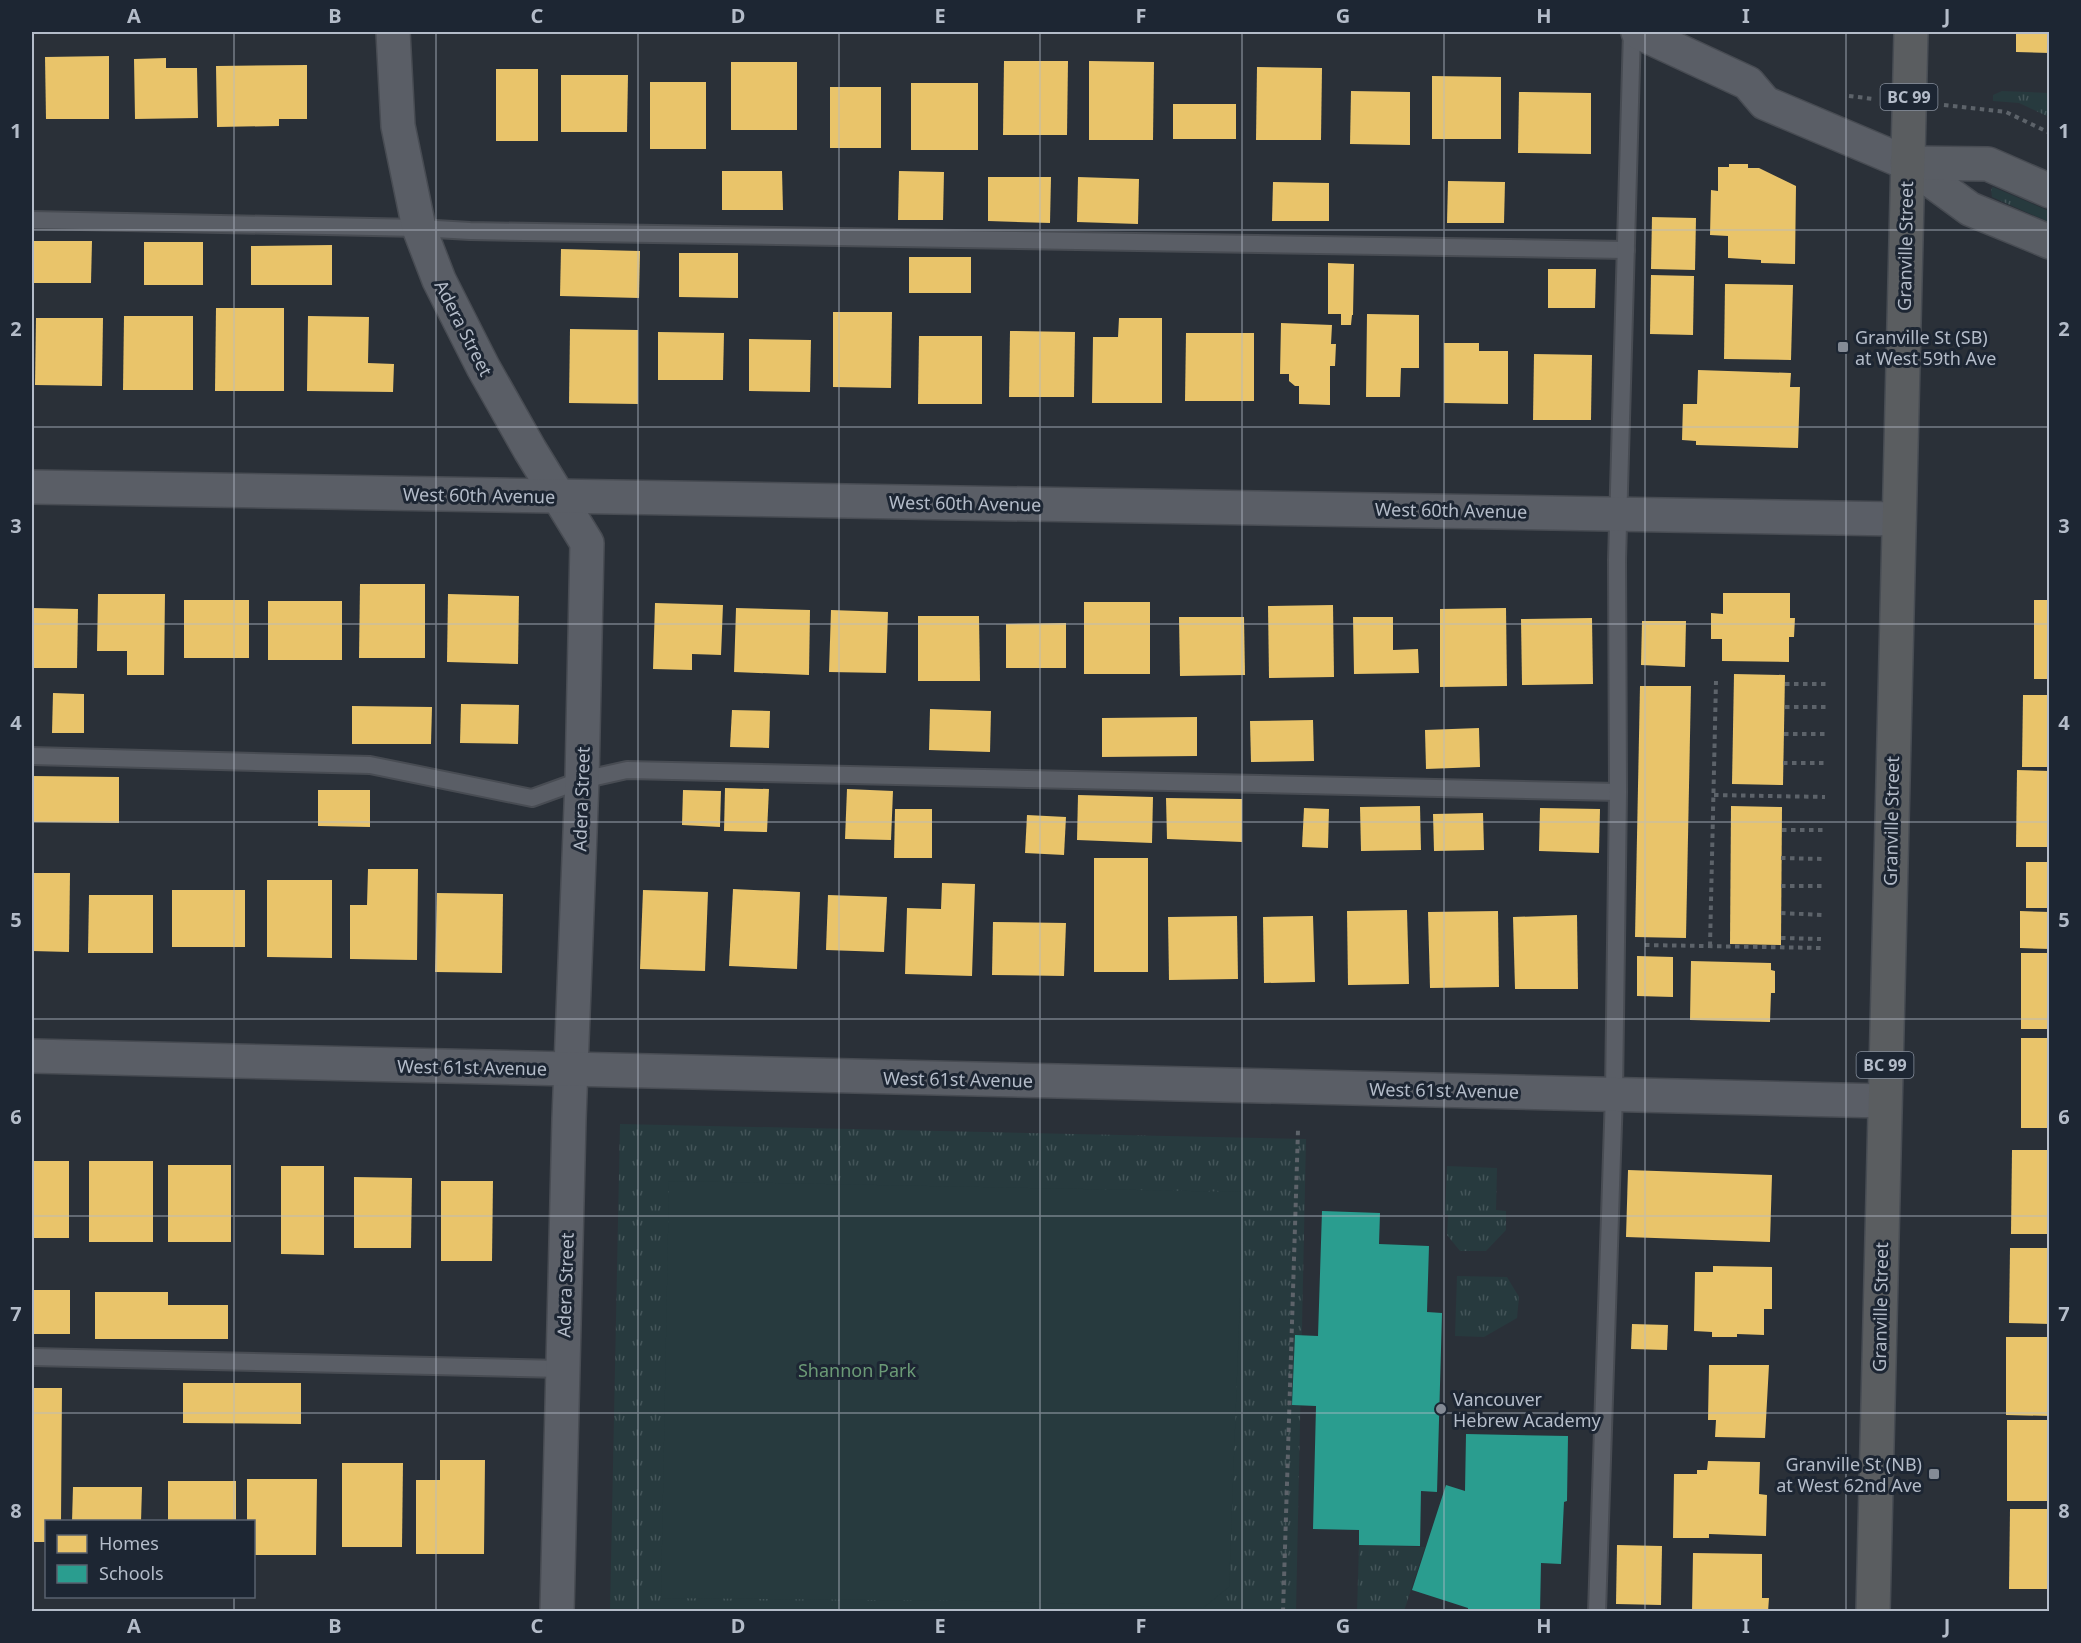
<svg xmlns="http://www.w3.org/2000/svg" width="2081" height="1643" viewBox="0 0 2081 1643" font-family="'Noto Sans',sans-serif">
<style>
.grass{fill:url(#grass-tufts)}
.garden{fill:#273a3e}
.homes{fill:#e9c46a}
.schools{fill:#2a9d8f}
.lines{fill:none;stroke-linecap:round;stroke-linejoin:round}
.lane-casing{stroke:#484c53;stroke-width:20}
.street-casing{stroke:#484c53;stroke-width:36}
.secondary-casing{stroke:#484c53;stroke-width:36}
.highway-casing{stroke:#474c53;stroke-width:36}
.path{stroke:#5d636a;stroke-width:4;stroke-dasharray:4.5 4.5;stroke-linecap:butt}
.lane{stroke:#5a5e66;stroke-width:16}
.street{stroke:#5a5e66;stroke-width:33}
.secondary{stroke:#595d64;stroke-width:33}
.highway{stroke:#5a5d60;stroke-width:33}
.grid{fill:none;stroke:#b4bcc9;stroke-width:1.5;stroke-opacity:0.55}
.poi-dot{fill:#848b96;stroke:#1d2633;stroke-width:2}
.labels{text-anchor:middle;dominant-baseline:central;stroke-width:6;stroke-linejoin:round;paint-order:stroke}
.shield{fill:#1d2633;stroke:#878f9c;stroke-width:1.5}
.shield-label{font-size:16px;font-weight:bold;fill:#b4bcc9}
.street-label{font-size:18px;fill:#b4bcc9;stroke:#1d2633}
.poi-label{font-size:18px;fill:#b4bcc9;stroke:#1d2633;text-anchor:start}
.park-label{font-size:18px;fill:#6b9a76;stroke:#1d2633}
.neatline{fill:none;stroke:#b4bcc9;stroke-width:2}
.grid-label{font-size:20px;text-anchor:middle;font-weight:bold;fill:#b4bcc9}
</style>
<defs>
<pattern id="grass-tufts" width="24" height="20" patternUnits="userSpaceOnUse" patternTransform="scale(1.5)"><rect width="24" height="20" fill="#273a3e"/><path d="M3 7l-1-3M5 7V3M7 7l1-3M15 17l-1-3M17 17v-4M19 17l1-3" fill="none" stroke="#445559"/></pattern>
</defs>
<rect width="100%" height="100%" fill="#2a3038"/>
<g class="grass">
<path d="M2002 91 2049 93V117L2019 103 1993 101V95Z"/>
<path d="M1993 187 2049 211V222L1992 197 1991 190Z"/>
<path d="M620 1124 1306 1139 1296 1611 610 1612Z"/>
<path d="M1447 1166 1497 1168 1496 1210 1506 1211V1230L1486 1251H1460L1447 1235 1448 1215 1445 1214Z"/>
<path d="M1457 1276 1507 1277 1519 1297 1517 1318 1484 1337 1455 1336Z"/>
<path d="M1359 1545 1425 1547 1404 1611 1357 1612Z"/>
</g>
<path class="garden" d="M669 1181 1244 1192 1229 1587 1203 1608 983 1601 661 1598Z"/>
<g class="homes">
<path d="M2016 32H2050V53L2016 52Z"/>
<path d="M109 56V119H46L45 57Z"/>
<path d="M166 58V68H197L198 118 135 119 134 59Z"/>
<path d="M1004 61H1068L1067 135H1003Z"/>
<path d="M1089 61 1154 62 1153 140H1089Z"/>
<rect x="731" y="62" width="66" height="68"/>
<path d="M307 65V119H279V126L217 127 216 66Z"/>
<path d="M1257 67 1322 68 1321 140H1256Z"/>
<rect x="496" y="69" width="42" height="72"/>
<path d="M561 75H628L627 132H561Z"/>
<path d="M1432 76 1501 77V139H1432Z"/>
<rect x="650" y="82" width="56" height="67"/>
<rect x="911" y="83" width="67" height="67"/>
<rect x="830" y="87" width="51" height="61"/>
<path d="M1351 91 1410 92V145L1350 144Z"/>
<path d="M1519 92 1591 93V154L1518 153Z"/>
<rect x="1173" y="104" width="63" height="35"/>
<path d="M1729 164H1748V168H1759L1796 186 1795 264 1761 263V260L1728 258V236L1710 235 1711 190 1718 191V167H1729Z"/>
<path d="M722 171H782L783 210H722Z"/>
<path d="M899 171 944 172 943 220H898Z"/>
<path d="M988 177H1051L1050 223 988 221Z"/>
<path d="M1078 177 1139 179 1138 224 1077 222Z"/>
<path d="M1448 181 1505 182 1504 223H1447Z"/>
<path d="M1273 182 1329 183V221H1272Z"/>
<path d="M1652 217 1696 218 1695 270 1651 269Z"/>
<path d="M32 241H92L91 283H32Z"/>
<rect x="144" y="242" width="59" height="43"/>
<path d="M332 245V285H251V246Z"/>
<path d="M561 249 640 251 639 298 560 296Z"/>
<path d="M679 253H738V298L679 297Z"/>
<rect x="909" y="257" width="62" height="36"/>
<path d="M1328 263 1354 264 1353 315H1352L1351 325H1341V314H1328Z"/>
<path d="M1548 269H1596L1595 308H1548Z"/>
<path d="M1651 275 1694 276 1693 335 1650 334Z"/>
<path d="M1725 284 1793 285 1791 360 1724 359Z"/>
<path d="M216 308H284V391H215Z"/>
<path d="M833 312H892L891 388 833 387Z"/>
<path d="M1367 314 1419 315V368H1401L1400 397H1366Z"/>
<path d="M124 316H193V390H123Z"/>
<path d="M308 316 369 317 368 363 394 364 393 392 307 391Z"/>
<path d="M36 318H103L102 386 35 385Z"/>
<path d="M1119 318H1162V403H1092L1093 337H1118Z"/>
<path d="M1281 323 1332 325 1331 344H1336L1335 366H1330V405L1299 404V386H1295L1289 381V374H1280Z"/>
<path d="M570 329 638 330V404L569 403Z"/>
<path d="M1010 331 1075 332 1074 397H1009Z"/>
<path d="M658 332 724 333 723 380H658Z"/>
<path d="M1186 333H1254V401H1185Z"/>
<path d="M919 336H982V404H918Z"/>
<path d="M749 339 811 340 810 392 749 391Z"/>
<path d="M1444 343H1479V351H1508V404L1444 403Z"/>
<path d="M1534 354 1592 355 1591 420H1533Z"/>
<path d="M1698 370 1791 373 1790 387H1800L1798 448 1696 445V441L1682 440 1683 404H1697Z"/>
<path d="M360 584H425V658H359Z"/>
<path d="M1723 593H1790V618H1795L1794 637H1789V662L1722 661V639H1711V613L1723 614Z"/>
<path d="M98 594H165L164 675H127V651H97Z"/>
<path d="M448 594 519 596 518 664 447 662Z"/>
<rect x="184" y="600" width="65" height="58"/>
<rect x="2034" y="600" width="16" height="79"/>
<rect x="268" y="601" width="74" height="59"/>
<rect x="1084" y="602" width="66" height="72"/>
<path d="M655 603 723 605 721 655 692 654V670L653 669Z"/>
<path d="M1333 605 1334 677 1269 678 1268 606Z"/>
<path d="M32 608 78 609 77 668H32Z"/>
<path d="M736 608 810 610 809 675 734 672Z"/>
<path d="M1506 608 1507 686 1440 687V609Z"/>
<path d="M831 610 888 612 886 673 829 672Z"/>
<path d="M918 616H979L980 681H918Z"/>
<path d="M1179 617H1244L1245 675 1180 676Z"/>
<path d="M1353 617H1393V650L1418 649 1419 673 1354 674Z"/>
<path d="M1592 618 1593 684 1522 685 1521 619Z"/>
<path d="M1642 621H1686L1685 667 1641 665Z"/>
<path d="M1066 623V668H1006V624Z"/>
<path d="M1734 674 1785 675 1783 785 1732 784Z"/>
<path d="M1640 686H1691L1686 938 1635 937Z"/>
<path d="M53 693 84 694V733H52Z"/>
<path d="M2023 695H2050V767H2022Z"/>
<path d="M461 704 519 705 518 744 460 743Z"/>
<path d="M352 706 432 707 431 744H352Z"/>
<path d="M930 709 991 711 990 752 929 750Z"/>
<path d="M732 710 770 711 769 748 730 747Z"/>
<path d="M1197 717V756L1102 757V718Z"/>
<path d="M1313 720 1314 761 1251 762 1250 721Z"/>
<path d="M1479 728 1480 767 1426 769 1425 730Z"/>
<path d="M2017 770 2050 771V847H2016Z"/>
<path d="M32 776 119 777V823L32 822Z"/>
<path d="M725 788 769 789 767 832 724 831Z"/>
<path d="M847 789 893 791 891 840 845 839Z"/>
<path d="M318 790H370V827L318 826Z"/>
<path d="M683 790 721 791 720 827 682 825Z"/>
<path d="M1078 795 1153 797 1152 843 1077 840Z"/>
<path d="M1166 798 1242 799V842L1167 839Z"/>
<path d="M1420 806 1421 850 1361 851 1360 807Z"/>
<path d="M1731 806 1782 807 1781 945 1730 944Z"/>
<path d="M1304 808 1329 809 1328 848 1302 847Z"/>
<path d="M1540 808 1600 809 1599 853 1539 851Z"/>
<path d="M895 809H932V858H894Z"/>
<path d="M1483 813 1484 850 1434 851 1433 814Z"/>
<path d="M1027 815 1066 817 1064 855 1025 853Z"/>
<rect x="1094" y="858" width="54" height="114"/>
<rect x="2026" y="862" width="24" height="46"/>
<path d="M368 869H418L417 960 350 959V905H367Z"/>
<path d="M32 873H70L69 952 32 951Z"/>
<path d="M267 880H332V958L267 957Z"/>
<path d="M942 883 975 884 972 976 905 974 907 908 941 909Z"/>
<path d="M733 889 800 892 797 969 729 966Z"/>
<rect x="172" y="890" width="73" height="57"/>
<path d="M643 890 708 892 705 971 640 969Z"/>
<path d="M437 893 503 894 502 973 435 972Z"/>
<path d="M89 895H153V953H88Z"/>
<path d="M828 895 887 897 884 952 826 950Z"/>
<path d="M1407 910 1409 984 1348 985 1347 911Z"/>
<path d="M1498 911 1499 987 1430 988 1428 912Z"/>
<path d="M2020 911 2050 912V949L2020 948Z"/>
<path d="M1577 915 1578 989H1515L1513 917Z"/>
<path d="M1237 916 1238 979 1169 980 1168 917Z"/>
<path d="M1313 916 1315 982 1264 983 1263 917Z"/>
<path d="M993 922 1066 923 1064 976 992 975Z"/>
<rect x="2021" y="953" width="29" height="76"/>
<path d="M1637 956 1673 957V997L1637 996Z"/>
<path d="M1691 961 1771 963V970L1775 971V993H1771L1770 1022 1690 1020Z"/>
<rect x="2021" y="1038" width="29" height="90"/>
<path d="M2012 1150H2050V1234H2011Z"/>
<rect x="32" y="1161" width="37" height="77"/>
<rect x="89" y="1161" width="64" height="81"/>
<rect x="168" y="1165" width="63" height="77"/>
<path d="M281 1166H324V1255L281 1254Z"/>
<path d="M1628 1170 1772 1175 1770 1242 1626 1237Z"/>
<path d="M354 1177 412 1178 411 1248H354Z"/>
<path d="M441 1181H493L492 1261H441Z"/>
<path d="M2010 1248H2050V1324L2009 1323Z"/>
<path d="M1713 1266 1772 1267V1309H1764V1335L1737 1334V1337H1712V1332L1694 1331 1695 1272H1713Z"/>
<rect x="32" y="1290" width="38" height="44"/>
<path d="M95 1292H168V1305H228V1339H95Z"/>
<path d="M1632 1324 1668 1325 1667 1350 1631 1349Z"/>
<path d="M2006 1337H2050V1416L2006 1415Z"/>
<path d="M1709 1365H1769L1765 1438 1715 1437 1716 1420H1708Z"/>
<path d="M183 1383H301V1424L183 1423Z"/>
<path d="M32 1388H62L61 1522H46V1542H32Z"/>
<rect x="2007" y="1420" width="43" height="81"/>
<path d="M440 1460H485L484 1554H416V1480H440Z"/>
<path d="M1708 1461 1760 1462 1759 1494 1767 1495 1766 1536 1709 1534V1538H1673L1674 1474H1697V1470H1707Z"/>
<path d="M342 1463H403L402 1547H342Z"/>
<path d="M247 1479H317L316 1555H254V1522H247Z"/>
<rect x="168" y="1481" width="68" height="41"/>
<path d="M73 1487H142L141 1522H72Z"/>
<path d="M2010 1509H2050V1589H2009Z"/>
<path d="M1617 1545 1662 1546 1661 1605 1616 1604Z"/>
<path d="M1693 1553 1762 1554V1598H1769L1768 1612H1692Z"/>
</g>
<g class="schools">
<path d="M1322 1211 1380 1213 1379 1244 1429 1246 1427 1312 1442 1313 1437 1492 1421 1491 1420 1546 1359 1545V1530L1313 1529 1316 1406 1292 1405 1295 1335 1318 1336Z"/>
<path d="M1466 1434 1568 1436 1567 1501 1564 1502 1561 1564 1541 1563 1540 1612H1468V1608L1412 1590 1446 1485 1465 1491Z"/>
</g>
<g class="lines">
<g class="lane-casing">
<g id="lane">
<path d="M32 220 419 228 470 231 1626 250"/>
<path d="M32 756 370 765 532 798 582 780 627 770 1618 792"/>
<path d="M32 1357 562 1369"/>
<path d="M1597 1612 1614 1094 1618 792 1617 560 1632 32"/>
</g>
</g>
<g class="street-casing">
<g id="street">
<path d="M393 32 398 126 419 228 439 280 483 367 530 450 587 543 582 780 569 1119 557 1612"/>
<path d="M1638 32 1748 83 1765 103 1907 163"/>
<path d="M32 487 1899 519"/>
<path d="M32 1056 1884 1101"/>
</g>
</g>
<g class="secondary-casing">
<g id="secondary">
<path d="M1907 163 1970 209 2050 242"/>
<path d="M1907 163 1988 164 2050 191"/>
</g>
</g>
<g class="highway-casing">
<path id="highway" d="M1873 1612 1911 32"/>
</g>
<g class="path">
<path d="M1849 96 1874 99"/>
<path d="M1944 105 2006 112 2050 133"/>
<path d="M1785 684H1827"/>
<path d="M1785 707H1826"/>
<path d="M1784 734H1826"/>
<path d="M1783 763H1826"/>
<path d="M1714 795 1825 797"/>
<path d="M1782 830H1824"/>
<path d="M1781 858 1823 859"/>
<path d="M1781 886H1823"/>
<path d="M1781 913 1822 915"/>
<path d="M1781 938 1821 939"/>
<path d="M1645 945 1821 948"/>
<path d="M1710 946 1716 681"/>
<path d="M1283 1612 1298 1130"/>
</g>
<use href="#lane" class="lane"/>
<use href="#street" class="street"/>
<use href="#secondary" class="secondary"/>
<use href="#highway" class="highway"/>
</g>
<path class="grid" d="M234 32V1522M436 32V1612M638 32V1612M839 32V1612M1040 32V1612M1242 32V1612M1444 32V1612M1645 32V1612M1846 32V1612M32 230H2050M32 427H2050M32 624H2050M32 822H2050M32 1019H2050M32 1216H2050M32 1413H2050M234 1596V1612"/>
<g class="poi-dot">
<rect x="1837" y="341" width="12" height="12" rx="3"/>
<circle cx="1441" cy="1409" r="6"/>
<rect x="1928" y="1468" width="12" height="12" rx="3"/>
</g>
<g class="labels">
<g class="shield">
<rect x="1880.5" y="84" width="57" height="26" rx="4.5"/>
<rect x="1856.5" y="1052" width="57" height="26" rx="4.5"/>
</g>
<g class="shield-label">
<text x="1909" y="97">BC 99</text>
<text x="1885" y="1065">BC 99</text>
</g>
<g class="street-label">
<text transform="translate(1905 246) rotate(-89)">Granville Street</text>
<text transform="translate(464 328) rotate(63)">Adera Street</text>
<text transform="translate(479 495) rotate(1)">West 60th Avenue</text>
<text transform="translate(965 503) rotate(1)">West 60th Avenue</text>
<text transform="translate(1451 510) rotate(1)">West 60th Avenue</text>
<text transform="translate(581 799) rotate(-88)">Adera Street</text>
<text transform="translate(1891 821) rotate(-89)">Granville Street</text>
<text transform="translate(472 1067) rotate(1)">West 61st Avenue</text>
<text transform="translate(958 1079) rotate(1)">West 61st Avenue</text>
<text transform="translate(1444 1090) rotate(1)">West 61st Avenue</text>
<text transform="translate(565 1285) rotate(-88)">Adera Street</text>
<text transform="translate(1880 1307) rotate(-89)">Granville Street</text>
</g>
<g class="poi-label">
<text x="1855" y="337">Granville St (SB)<tspan x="1855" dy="21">at West 59th Ave</tspan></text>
<text x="1453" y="1399">Vancouver<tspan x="1453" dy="21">Hebrew Academy</tspan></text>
<text x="1922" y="1464" text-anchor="end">Granville St (NB)<tspan x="1922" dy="21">at West 62nd Ave</tspan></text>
</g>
<g class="park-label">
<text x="857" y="1370">Shannon Park</text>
</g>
</g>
<rect width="2081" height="1643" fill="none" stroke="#1d2633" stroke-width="66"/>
<rect x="45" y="1520" width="210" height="78" fill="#1d2633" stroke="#59626f" stroke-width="1.5"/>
<rect x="57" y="1535" width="30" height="18" fill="#e9c46a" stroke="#59626f" stroke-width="1.5"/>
<text x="99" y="1550" font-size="18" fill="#b4bcc9">Homes</text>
<rect x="57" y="1565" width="30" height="18" fill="#2a9d8f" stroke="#59626f" stroke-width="1.5"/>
<text x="99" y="1580" font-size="18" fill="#b4bcc9">Schools</text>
<rect x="33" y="33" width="2015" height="1577" class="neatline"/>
<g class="grid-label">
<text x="134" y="23">A</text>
<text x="335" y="23">B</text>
<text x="537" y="23">C</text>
<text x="738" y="23">D</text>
<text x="940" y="23">E</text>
<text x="1141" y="23">F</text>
<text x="1343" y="23">G</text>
<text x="1544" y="23">H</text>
<text x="1746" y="23">I</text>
<text x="1947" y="23">J</text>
<text x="16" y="138">1</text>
<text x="2064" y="138">1</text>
<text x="16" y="336">2</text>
<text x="2064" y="336">2</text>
<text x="16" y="533">3</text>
<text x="2064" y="533">3</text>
<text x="16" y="730">4</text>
<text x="2064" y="730">4</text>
<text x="16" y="927">5</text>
<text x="2064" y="927">5</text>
<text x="16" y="1124">6</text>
<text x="2064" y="1124">6</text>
<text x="16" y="1321">7</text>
<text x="2064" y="1321">7</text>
<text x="16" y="1518">8</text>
<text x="2064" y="1518">8</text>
<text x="134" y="1633">A</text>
<text x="335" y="1633">B</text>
<text x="537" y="1633">C</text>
<text x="738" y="1633">D</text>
<text x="940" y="1633">E</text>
<text x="1141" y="1633">F</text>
<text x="1343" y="1633">G</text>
<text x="1544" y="1633">H</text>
<text x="1746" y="1633">I</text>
<text x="1947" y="1633">J</text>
</g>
</svg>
